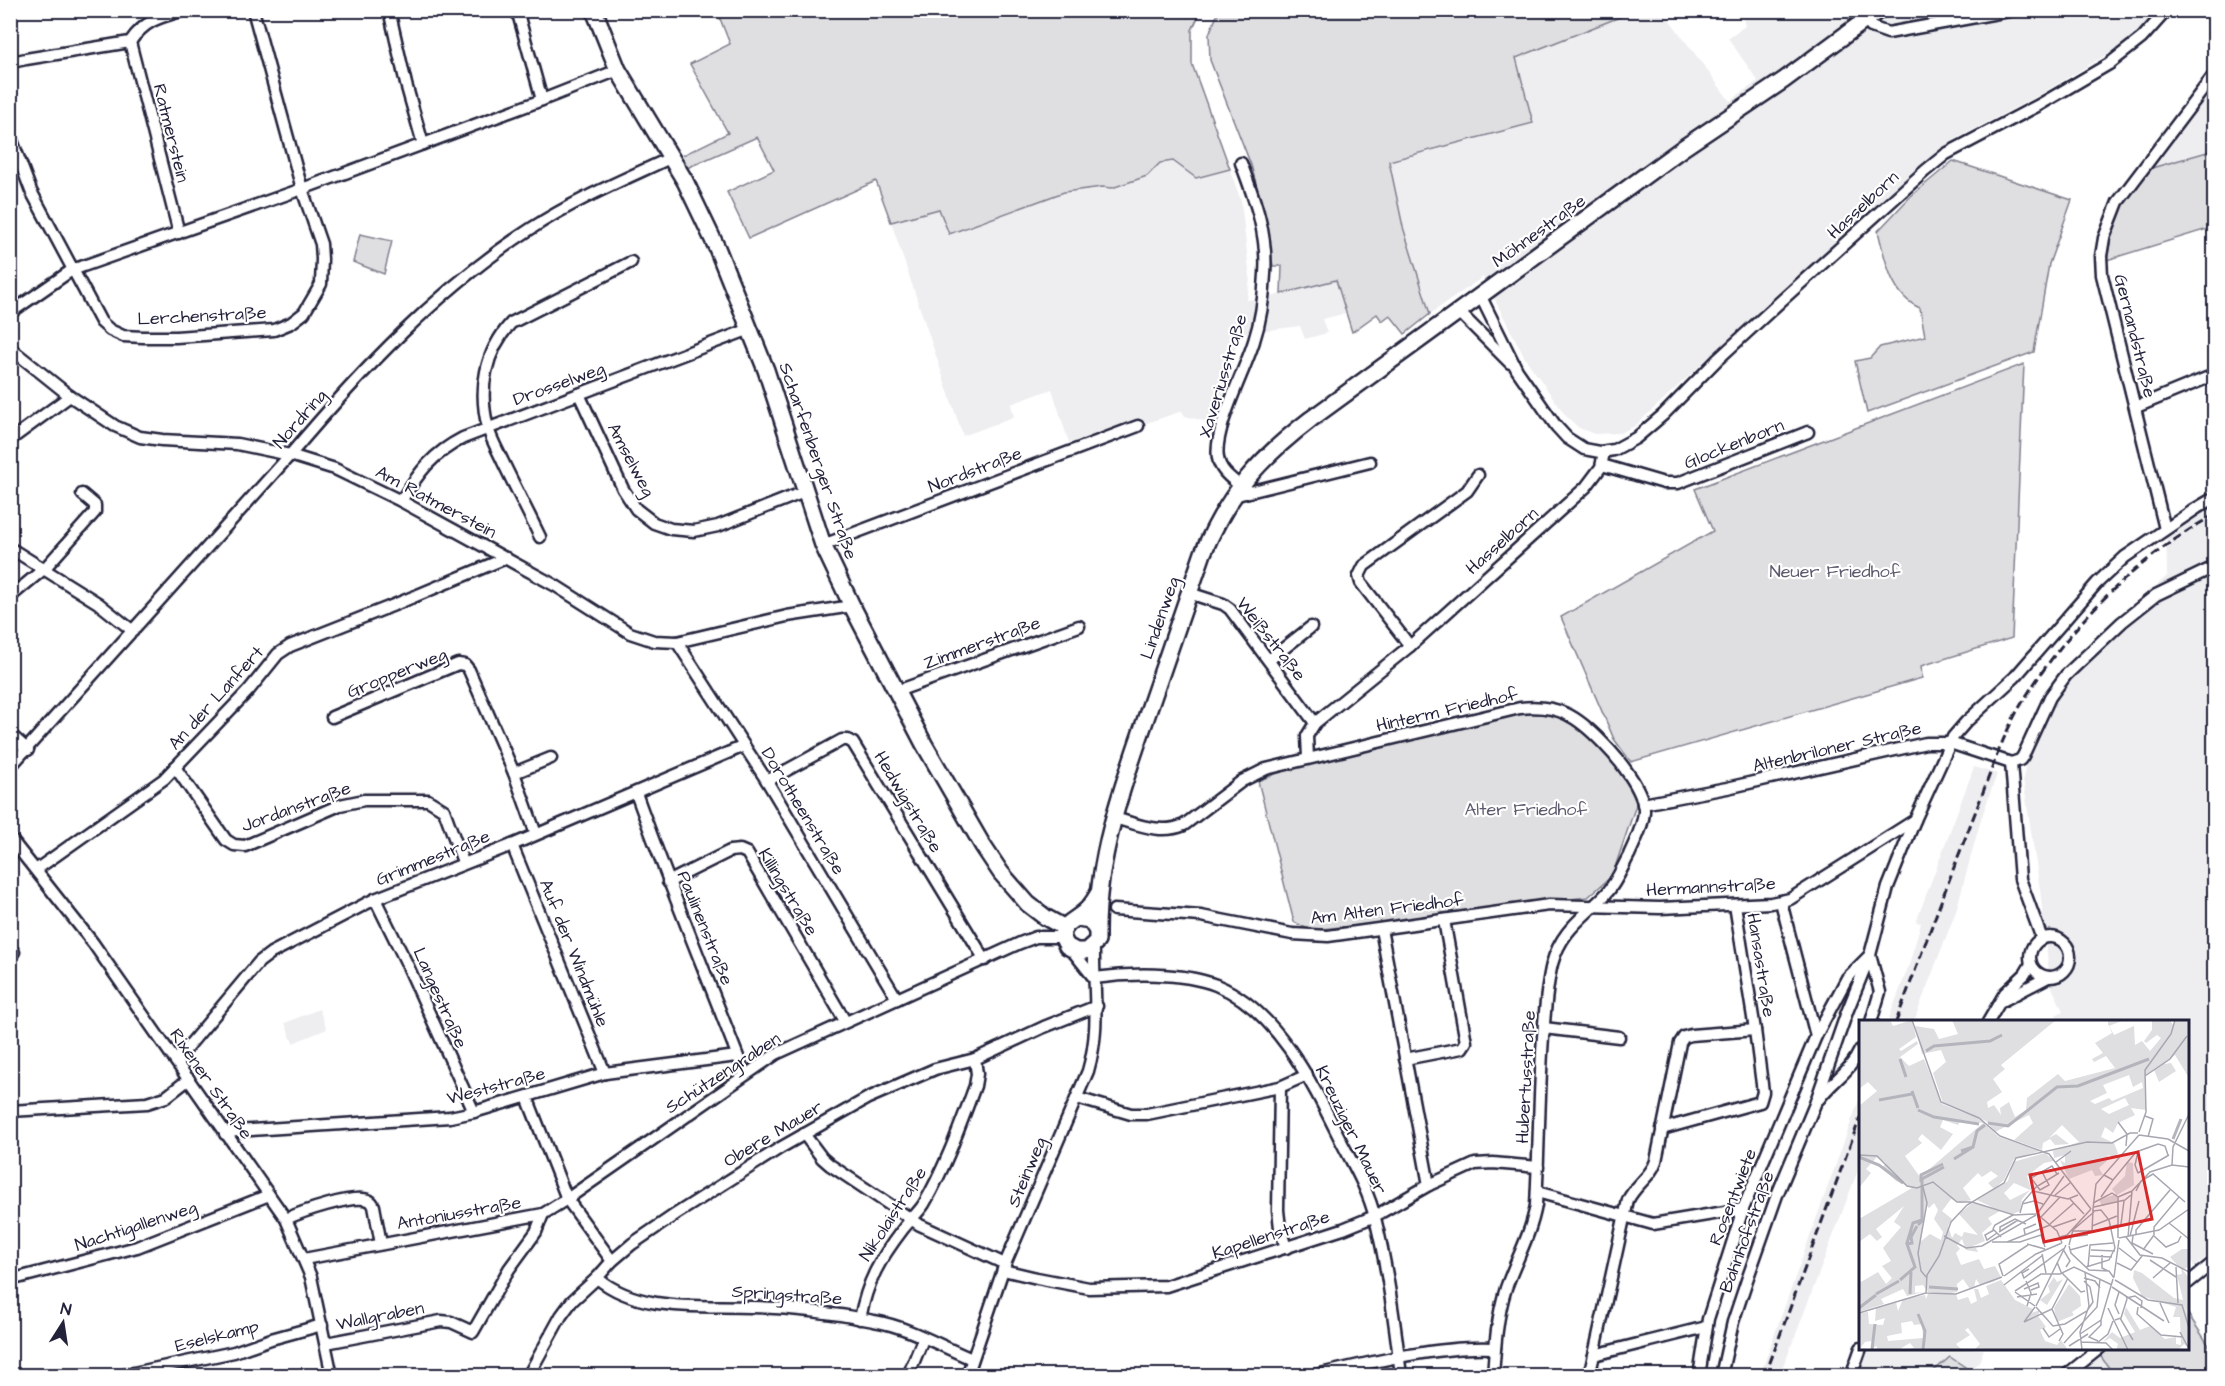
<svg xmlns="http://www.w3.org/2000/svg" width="2225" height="1386" viewBox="0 0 2225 1386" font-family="'Architects Daughter',sans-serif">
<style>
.built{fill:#eeeef1}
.green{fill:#dfdfe2;stroke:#80808e;stroke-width:1.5}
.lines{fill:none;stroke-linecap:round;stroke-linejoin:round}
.street-casing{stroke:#22223b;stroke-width:15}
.secondary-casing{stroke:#22223b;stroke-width:20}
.street{stroke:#fff;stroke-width:10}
.secondary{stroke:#fff;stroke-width:15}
.rail{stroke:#22223b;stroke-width:3;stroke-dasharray:9 4.5;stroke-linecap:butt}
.labels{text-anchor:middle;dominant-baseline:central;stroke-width:4.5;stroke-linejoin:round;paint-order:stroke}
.street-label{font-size:18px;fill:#22223b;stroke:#fff}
.park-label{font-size:18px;fill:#5b5b6d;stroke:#fff}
.inset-river{fill:none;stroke:#b4b4bc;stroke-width:3}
.inset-road{fill:none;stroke:#a7a7b1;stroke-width:1.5}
.view{fill:#d62828;fill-opacity:0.15;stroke:#d62828;stroke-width:3}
.inset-edge{fill:none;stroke:#22223b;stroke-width:3}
</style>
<rect width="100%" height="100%" fill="#fff"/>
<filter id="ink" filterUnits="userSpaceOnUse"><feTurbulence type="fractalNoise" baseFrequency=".0167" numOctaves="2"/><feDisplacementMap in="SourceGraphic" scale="12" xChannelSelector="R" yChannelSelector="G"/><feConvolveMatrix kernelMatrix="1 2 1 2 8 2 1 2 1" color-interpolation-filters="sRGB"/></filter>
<g filter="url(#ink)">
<g class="built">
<path d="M1635 11H1663L1730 101 1758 81 1728 38 1745 26 1741 11H2158L2139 30 2116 49 2039 95 1956 139 1912 172 1851 230 1780 291 1635 426 1620 433 1594 434 1579 428 1566 416 1525 358 1483 277 1430 314 1403 227 1389 161 1532 123 1515 58Z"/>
<path d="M2214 79V150L2145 170Z"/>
<path d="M1173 161 1196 178 1230 169 1241 201 1250 278 1247 300 1270 297 1336 280 1347 313 1322 319 1327 333 1305 339 1300 326 1239 334 1215 424 1185 416 1182 411 1144 424 1141 418 1069 443 1052 389 1011 404 1014 417 963 436 891 222 939 208 949 234 1064 192 1102 187 1112 188 1147 176 1160 163Z"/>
<path d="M2214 502V1251L2194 1267 2188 1255V1022L2059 1021 2056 1015 2063 1011 2050 983 2040 889 2023 779 2036 708 2082 655 2167 576 2166 525Z"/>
<path d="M1974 767 1997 774 1981 819 1956 911 1914 1021H1888L1909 965 1921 923 1916 922Z"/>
<path d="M319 1009 327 1029 293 1043 285 1023Z"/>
<path d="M1860 1097V1165L1793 1342 1779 1375H1760Z"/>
<path d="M1867 1349H1984L1979 1362 1973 1367H1965L1950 1357 1929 1375 1857 1376Z"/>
<path d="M2099 1354 2114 1375 2072 1376Z"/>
</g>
<g class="green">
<path d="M1201 11 1192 30V64L1230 169 1196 178 1173 161 1160 163 1147 176 1112 188 1102 187 1064 192 949 234 939 209 891 222 876 181 749 238 727 192 774 170 757 137 687 168 681 156 728 133 690 64 730 44 717 11Z"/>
<path d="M1219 11H1635L1516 58 1533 123 1389 161 1403 227 1430 314 1405 334 1390 315 1382 321 1377 314 1352 332 1336 280 1281 294 1282 266H1273L1266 220 1251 165 1210 60 1209 34Z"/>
<path d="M2214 150V227L2107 260 2115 214 2145 170Z"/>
<path d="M1953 161 2072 200 2049 264 2034 352 1867 413 1855 361 1870 358 1880 347 1925 336 1920 308C1891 296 1885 259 1878 231L1911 196Z"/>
<path d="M360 234 392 241 384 274 353 262Z"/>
<path d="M2024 364 2012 638 1921 666 1922 678 1631 762 1614 739 1561 617 1713 531 1695 489Z"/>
<path d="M1520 712 1554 714 1576 722 1621 769 1637 802 1612 876 1588 897 1480 909 1382 923 1310 930 1294 922 1258 781 1295 766Z"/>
<path d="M2188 1314 2214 1353V1375H2114L2099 1354 2107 1349 2188 1348Z"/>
<path d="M1950 1357 1965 1367 1967 1375H1929Z"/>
</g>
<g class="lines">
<g class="street-casing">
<g id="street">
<path d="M389 10 406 84 423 144"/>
<path d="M517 10 542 100"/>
<path d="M1866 20 1871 27 1888 33 2014 10"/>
<path d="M130 42 179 233"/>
<path d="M10 65 12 62 26 59 130 42C145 20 160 17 185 10"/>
<path d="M10 135 31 191 101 322 110 330 123 336 143 337H176L274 330 291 323 304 313 321 284 322 259 321 244 302 189 253 10"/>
<path d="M1481 297 1517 370 1556 426 1567 438 1584 449 1600 452 1614 450 1636 438 1663 415 1717 360 1781 301 1925 171 1946 154 2039 105 2109 64 2142 38 2167 10"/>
<path d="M1459 312 1510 363"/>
<path d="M10 313 72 270 302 189 542 100 618 70"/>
<path d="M10 348 70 396 115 426 140 437 162 440 237 444 290 455 335 469 401 501 556 586 630 633 654 641 677 642 787 616 852 606"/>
<path d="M579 394 623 489 636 509 654 523 671 529 694 531 718 526 804 492"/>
<path d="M2136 407 2214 375"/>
<path d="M10 440 70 396"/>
<path d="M1602 465 1664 483H1678L1808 432"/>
<path d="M1240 486C1231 478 1220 471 1218 458 1213 430 1245 371 1254 341 1261 320 1264 296 1265 274 1268 235 1255 200 1241 163"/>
<path d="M1233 496 1370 462"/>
<path d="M401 501C419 472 432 454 463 438L750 329"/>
<path d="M2165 529 2102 275 2101 256 2104 238 2118 202 2214 75"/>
<path d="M540 537C528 512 515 487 503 462 498 451 491 439 488 428 478 389 485 352 511 323L631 262"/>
<path d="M823 545 1138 426"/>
<path d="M10 548 98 603 133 631"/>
<path d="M1189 593 1223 604 1230 609 1315 723"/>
<path d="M10 597 45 568 95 512V505L82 494"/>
<path d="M677 642 767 781 897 999"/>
<path d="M1410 646 1361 583 1359 576 1364 566 1467 491 1478 475"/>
<path d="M1269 660 1311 627"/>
<path d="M897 691 1079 626"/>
<path d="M332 717 458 664 465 665 469 670 514 773 536 834"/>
<path d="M10 734 28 750"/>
<path d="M1308 758 1307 736 1315 723 1410 646 1586 487 1601 467 1604 452"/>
<path d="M2011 763 2020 760 2023 756 2050 697 2066 675 2122 622 2156 595 2214 567"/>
<path d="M2011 763 2020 879 2042 939"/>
<path d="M10 767 290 455C360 372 440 287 532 228 575 200 623 180 670 158"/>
<path d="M175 767 226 840 234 845 245 846 340 805 364 800H428L444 810 463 862"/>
<path d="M514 773 551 758"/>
<path d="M767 781 842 740H848L853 743 985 960"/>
<path d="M636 793C670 888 709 981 745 1075"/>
<path d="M1643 804 1727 788 1926 743H1950L2011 763"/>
<path d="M1114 818C1137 824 1161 835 1184 825L1242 781 1266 769 1520 708C1559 704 1577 716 1603 743 1618 758 1645 791 1644 812 1643 827 1635 841 1629 855 1622 868 1616 883 1606 894 1583 918 1561 930 1552 964 1546 988 1545 1012 1543 1037 1539 1092 1539 1149 1536 1205 1531 1234 1516 1260 1506 1288 1497 1316 1495 1346 1493 1376"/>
<path d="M10 838 93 943 286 1219 311 1277 332 1376"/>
<path d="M512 845 605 1073"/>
<path d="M37 869 164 779 249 690 278 654 290 646 394 605 506 558"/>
<path d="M668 882 730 851 740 850 747 853 845 1021"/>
<path d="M375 899 407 964 474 1112"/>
<path d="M1781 902 1816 1036"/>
<path d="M1114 910 1201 916 1292 934 1328 936 1549 905 1660 908 1771 903 1790 899 1915 820"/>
<path d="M1381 929 1429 1185"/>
<circle cx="2050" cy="957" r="20"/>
<path d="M1071 949 1094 978"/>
<path d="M10 954 14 952"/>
<path d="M1870 955 1880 992 1871 1022"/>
<path d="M1094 978C1130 973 1182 972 1216 985 1278 1010 1314 1087 1342 1143 1354 1166 1369 1192 1375 1218 1388 1269 1395 1323 1401 1376"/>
<path d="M2004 1000 2048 977"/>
<path d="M1988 1022 2005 993 2025 974 2031 964"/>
<path d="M1544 1028 1619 1037"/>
<path d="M1405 1059 1462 1048 1466 1042 1444 920"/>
<path d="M176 1061 259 962 271 953 375 899 512 845 744 746"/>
<path d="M1280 1087 1278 1210 1280 1228 1286 1248"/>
<path d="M527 1097 567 1199 612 1261"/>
<path d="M1077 1098 1131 1114H1147L1280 1087 1307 1075"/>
<path d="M1819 1099C1832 1081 1851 1071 1860 1050"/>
<path d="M10 1111 147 1103 166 1097 189 1079"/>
<path d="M1662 1129 1760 1102 1763 1092 1755 1030"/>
<path d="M225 1134 236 1131 450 1117 474 1112 605 1073 737 1056"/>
<path d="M804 1134 822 1158 830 1165 920 1225 1005 1264"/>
<path d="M1537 1192 1653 1224 1743 1209"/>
<path d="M286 1219C301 1212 353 1194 368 1200 372 1201 372 1203 374 1206L381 1244"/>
<path d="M304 1259 543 1214 567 1199 776 1054 1020 943 1036 937H1063"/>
<path d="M1003 1270 1037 1278 1089 1288 1166 1286 1343 1229 1375 1216 1429 1185 1475 1164 1493 1163 1538 1167"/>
<path d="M597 1278C640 1313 700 1305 751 1307 792 1308 834 1313 874 1321 909 1327 940 1346 972 1359"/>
<path d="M10 1280 137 1247 269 1195"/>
<path d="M2188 1283 2214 1262"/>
<path d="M860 1319C867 1281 880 1259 903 1229 910 1220 918 1213 924 1204 945 1168 960 1126 975 1086L977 1074 975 1059"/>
<path d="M326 1343 441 1321 451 1322 473 1332 509 1269 536 1232 543 1214"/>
<path d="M1594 1355 1628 1200C1635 1185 1651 1177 1656 1161L1680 1043 1684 1037 1691 1035 1755 1030 1735 905"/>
<path d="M119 1376 234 1352 271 1339 322 1325"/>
<path d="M528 1376 561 1316 572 1301 597 1278 612 1261 632 1244 676 1214 780 1148 868 1098 935 1069 975 1059 1044 1027 1097 1006"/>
<path d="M908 1376 923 1339"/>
<path d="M967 1376 1005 1264 1088 1071C1101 1026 1093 991 1094 946"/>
<path d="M1312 1376C1367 1363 1440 1345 1495 1348"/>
<path d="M1589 1376 1594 1355 1706 1327"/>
<path d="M1699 1376 1708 1319 1743 1209 1816 1036 1847 978 1868 957"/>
<path d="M1721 1376 1733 1322 1747 1280 1777 1195 1815 1104 1847 1012 1870 955 1888 887 1915 820 1953 737 1966 722 2015 677 2097 583 2125 557 2197 508 2214 498"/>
<path d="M1851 1376 1861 1348"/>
<path d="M2065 1376 2100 1348"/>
</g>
</g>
<g class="secondary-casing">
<g id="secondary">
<path d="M594 10 618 70 685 181 717 248 766 370 823 545 852 606 924 744 983 846 1001 873 1028 904 1045 917 1065 928"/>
<path d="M1078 918 1090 920 1097 931V941L1086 951H1076L1067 946C1054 926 1072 923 1083 913 1090 908 1094 901 1098 894"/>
<path d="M1097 931C1097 858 1122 787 1146 718 1165 663 1184 608 1203 553 1229 492 1260 458 1311 419L1683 148 1784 80 1879 10"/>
</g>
</g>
<use href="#street" class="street"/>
<use href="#secondary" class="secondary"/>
<g class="rail">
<path d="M1896 1022C1922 952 1948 882 1975 813 1989 778 2000 741 2019 708 2066 628 2134 560 2214 515"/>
<path d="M1765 1376 1860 1118"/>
</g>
</g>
</g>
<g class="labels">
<g class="street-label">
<text transform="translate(171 133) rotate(76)">Ratmerstein</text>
<text transform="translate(1863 205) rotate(-43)">Hasselborn</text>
<text transform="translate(1539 231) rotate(-36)">Möhnestraße</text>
<text transform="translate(202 316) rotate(-3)">Lerchenstraße</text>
<text transform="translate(2135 336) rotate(76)">Gernandstraße</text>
<text transform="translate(1223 376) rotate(-73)">Xaveriusstraße</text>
<text transform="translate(559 384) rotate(-20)">Drosselweg</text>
<text transform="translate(300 419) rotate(-49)">Nordring</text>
<text transform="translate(1734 444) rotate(-22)">Glockenborn</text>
<text transform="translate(631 460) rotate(62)">Amselweg</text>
<text transform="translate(818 461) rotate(71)">Scharfenberger Straße</text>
<text transform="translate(975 470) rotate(-21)">Nordstraße</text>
<text transform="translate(436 502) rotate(28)">Am Ratmerstein</text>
<text transform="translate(1502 541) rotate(-42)">Hasselborn</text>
<text transform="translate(1160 618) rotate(-71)">Lindenweg</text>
<text transform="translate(1271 639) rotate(52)">Weißstraße</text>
<text transform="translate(982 643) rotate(-20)">Zimmerstraße</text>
<text transform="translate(397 673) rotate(-22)">Gropperweg</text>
<text transform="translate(216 698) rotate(-48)">An der Lanfert</text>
<text transform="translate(1447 710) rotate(-13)">Hinterm Friedhof</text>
<text transform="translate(1837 747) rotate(-13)">Altenbriloner Straße</text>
<text transform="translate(908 802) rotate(59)">Hedwigstraße</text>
<text transform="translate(296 807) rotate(-20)">Jordanstraße</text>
<text transform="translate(803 811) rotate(59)">Dorotheenstraße</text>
<text transform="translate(433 858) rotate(-22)">Grimmestraße</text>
<text transform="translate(1711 887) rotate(-3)">Hermannstraße</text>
<text transform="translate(788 892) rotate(59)">Killingstraße</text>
<text transform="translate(1387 909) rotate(-7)">Am Alten Friedhof</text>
<text transform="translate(705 928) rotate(68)">Paulinenstraße</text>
<text transform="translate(574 953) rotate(68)">Auf der Windmühle</text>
<text transform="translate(1761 965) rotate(81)">Hansastraße</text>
<text transform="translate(440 998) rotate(66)">Langestraße</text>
<text transform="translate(723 1073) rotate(-33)">Schützengraben</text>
<text transform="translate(1526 1077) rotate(-87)">Hubertusstraße</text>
<text transform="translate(211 1084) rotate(55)">Rixener Straße</text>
<text transform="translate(496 1086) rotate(-15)">Weststraße</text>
<text transform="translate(1351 1130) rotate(64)">Kreuziger Mauer</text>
<text transform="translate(773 1134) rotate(-31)">Obere Mauer</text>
<text transform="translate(1027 1172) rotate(-67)">Steinweg</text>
<text transform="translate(1733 1197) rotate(-69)">Rosentwiete</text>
<text transform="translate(459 1213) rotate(-10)">Antoniusstraße</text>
<text transform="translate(893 1214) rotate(-57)">Nikolaistraße</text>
<text transform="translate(136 1226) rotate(-18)">Nachtigallenweg</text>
<text transform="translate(1747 1232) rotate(-70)">Bahnhofstraße</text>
<text transform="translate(1271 1235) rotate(-18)">Kapellenstraße</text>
<text transform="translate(787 1295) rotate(4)">Springstraße</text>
<text transform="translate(380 1316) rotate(-11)">Wallgraben</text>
<text transform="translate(217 1336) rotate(-14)">Eselskamp</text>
</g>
<g class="park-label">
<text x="1835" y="571">Neuer Friedhof</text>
<text x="1526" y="809">Alter Friedhof</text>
</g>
</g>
<g transform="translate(1859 1020)">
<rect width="330" height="330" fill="#fff"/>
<path d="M0 0H31L34 6 53 0 57 17 40 29 42 31 58 21 59 24 41 37 50 46 65 39 83 84 119 98 140 117 181 131 155 139 145 160 135 169 129 163 139 156 132 151 123 157 119 153 104 168 112 180 102 183 92 179 83 191 93 199 89 206 93 218 96 213 103 217 105 212 119 215 100 194 113 183 135 188 118 180 149 161 154 142 186 133 195 141 185 143 168 156 172 169 163 179 161 191 154 194 138 189 141 191 129 198 133 204 123 213 126 221 109 228H117L119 232 107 230 103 219 98 225 101 229 97 233 102 245 120 239 125 249 136 246 142 257 134 262 121 265 117 259 115 268 111 269 104 259 98 264V272L87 274 69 272 64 265 56 266V273L65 272 48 276 44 269 22 279 25 284 0 292V259L2 262 19 252 27 264 33 258 23 246 32 241 24 228 42 207 35 202 45 186 17 209 23 217 18 221 11 214 0 222V199L53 168 37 161 23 148 27 143 18 137 7 149 12 153 0 168V86L18 71 9 62 0 69ZM84 100 99 105 102 100 124 103 61 157 46 136 63 123 59 119 63 114 82 130 94 114 81 107ZM155 163 171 170 151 180 145 173ZM75 183 79 190 75 199 84 212 82 220 71 214 61 222 67 185 70 188ZM93 0H197L142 45 146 49 134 59 143 72 128 82 129 88 135 85 142 95 141 88 150 82 156 97 167 90 168 78 199 54 206 61 256 48 247 36 235 42 233 39 244 33 236 23 253 13 249 4V0H265L250 6 255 15 275 6 276 25 283 21 291 31 302 18 298 15 287 23 285 21 293 10V0H311L314 5 316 0H330V58L316 35 305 44 312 43 317 51 300 62 295 50 286 55 287 90 272 88 276 95 259 103 254 113 246 107 242 117 255 123 259 133 256 137 248 135 251 138 240 148 244 155 236 156 231 146 233 150 210 159 201 140 206 143V135L195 138 194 131 220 122 203 105 190 118 197 114 210 124 196 125 191 119 184 123 183 130 155 120 174 103 170 95 136 112 127 101 84 83 74 53 87 42 82 30 63 34 56 6 75 9 80 19 99 14ZM270 55 274 67 283 62 284 68 253 81 250 78 236 84 231 81 248 73 244 65ZM266 78 270 85 250 94 242 89ZM268 142 274 143 275 165 258 175V181L243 186 240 180 257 174 253 169 266 156ZM323 229H330V246L324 250 330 258V294L324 285 330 295V328L325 324 319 330H257L259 324 251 318 244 322 253 312 261 318 276 312 265 294 267 287 281 310 291 306 306 319 317 317V324L322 325 321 297H314L317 287 283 276 274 258 275 250 283 253 315 278 324 280 318 255 323 254 322 249 311 237ZM195 257 198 262 204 259 188 285 181 280 191 272 189 266ZM142 260 156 280 174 289 172 293 181 290 179 296 187 307 181 310 186 321 198 325 202 320 209 330H115L121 324 109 308 106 310 111 315 97 324 103 330H46L55 328 51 323 39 330H18V326L13 328V321L6 322 0 330V293L9 292 10 304 24 305 26 298 16 301 17 288 37 282 39 291 44 279 66 275 67 279 69 274H97L99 280 109 277 112 284 118 281 115 269H119L122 278 130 274 127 266ZM53 301 55 305 63 304 64 318 29 321 28 316 43 313 42 303ZM210 264 221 276 222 286 213 292 215 295 198 302 195 288Z" fill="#dfdfe2" fill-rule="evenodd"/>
<path class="inset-river" d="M67 31 75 26 131 21 143 15M41 39 47 57M53 71 59 88M20 80 53 74M59 90 75 97 120 104M129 103 149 106 198 67 219 66 290 39M314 119 322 99M102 131 114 127 118 111 126 105M0 137 20 145 44 163M95 139 114 127M62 162V155L84 144M59 205 63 201V159L85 147M48 223 54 203 63 200M41 260 56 247 48 224 53 223 52 217 58 206M70 267 99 269M17 274 40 261M51 274 52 252M0 288 17 275M59 294 66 311 64 330M13 329 16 304"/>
<path class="inset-road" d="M53 0 82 82 120 98 141 116 190 134 232 189M286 56 311 39 328 16M286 96 294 99 289 117M259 102 268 114 267 126M280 112 287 92 286 50 312 14 316 0M280 115 309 119 330 131M279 132 276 145 279 153M0 135 18 136 48 166 58 168 74 162 98 182H113L155 195 177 194M197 142 212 131M313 145 314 127 330 94M183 152 190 165 181 170 172 158 193 146 198 154M279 153 310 135M245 155 254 160 277 132 299 124 306 126 309 135M64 167 68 183 59 233 62 251 68 258M174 171 209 179 219 175M277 171 282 161 294 154 326 182M196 175 211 163M242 177 254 160M259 177 273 171 291 152 313 145 330 147M259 177V218M211 179 225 194M234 183 253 173 259 177M163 184 175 181 184 184M235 187 266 180 272 175M234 189 237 164 280 115M234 189 233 212 258 205M161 193 164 182 177 167 200 153M178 194 205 156M178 194 198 211 203 223M182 197 201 177M310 203 330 219M191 204 215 183M262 204 265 181M233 206 258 196M194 207 217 199M135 210 126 215 128 220 138 213M141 211V207L156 199 167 204M213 211H232M140 212 159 200M166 214 165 209 177 204M277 215V210L311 170M294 215 307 227 319 222 322 216M295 215V207L320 177M85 216 107 228 123 226 177 195M271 216 280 181M274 216 273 223 294 234M142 217 134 209 136 205 154 195M201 217 208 215 232 189M211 217 228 215 230 210M267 217 281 235 303 238 330 252M269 217 273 171M260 218 300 210 330 189M133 222H161L182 215 186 227M148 222 191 205M168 224 186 229M210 225 214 210 235 192M210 226 212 233 230 250 250 251 255 258M260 228 278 242M211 230 229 225M232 230 256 231M284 230 295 215M183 234 187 253M243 235V248L249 251M231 236 253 237M291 240 317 257M198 242 202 252 222 272 226 271M258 243 272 250 283 236M227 247 250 240 256 228 250 200 242 190 234 191M229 247 231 225 254 223M317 247 319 283M170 249 163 253 165 258 204 229 211 241 207 247M144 256 140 244 169 225M145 256 177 234 203 223M255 257 260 220M225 258 236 261 241 268M294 258 311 243M256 260 289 280 323 285 330 308M167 261 172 273 168 286M145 265 184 235M253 267 305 301M165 269 179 263 180 267 172 270M156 271 182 254H201L215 247 253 265M156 272 176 286M260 272 256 285 260 294M67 273 97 274 143 257M158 277 178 274M267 278 276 276 283 281 282 288M301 283 310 303M177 286 207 225M177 287 194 306 206 304 228 291 234 282 231 267 225 261M279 287 278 294 302 315 324 317M249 288 269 330M0 293 67 273 68 255 80 236 92 202 108 185 145 163 157 138 228 122 253 123 271 113H279M261 298 274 320M256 300 262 298 268 279M165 302 193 289M165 302 176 287M184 308 190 317 201 309M321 312 330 329M221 314 242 300 254 259M200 321 204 314 193 289 209 258M239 321 230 317 242 305V300M222 322 247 323 254 330M205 323 238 287 241 259M238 323 249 314 254 301M210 326 229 314M223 330 221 312 230 286 226 252"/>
<path class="view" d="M279 132 293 199 185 222 171 155Z"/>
<rect width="330" height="330" class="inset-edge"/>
</g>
<rect width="2225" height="1386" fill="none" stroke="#fff" stroke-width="36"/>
<rect x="18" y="18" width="2189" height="1350" fill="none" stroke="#22223b" stroke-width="2" filter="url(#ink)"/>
<g transform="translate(63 1323) rotate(12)" stroke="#ffffff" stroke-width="4.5" paint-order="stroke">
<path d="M0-4.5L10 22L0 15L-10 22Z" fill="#22223b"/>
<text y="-9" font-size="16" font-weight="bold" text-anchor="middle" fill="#22223b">N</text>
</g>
</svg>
